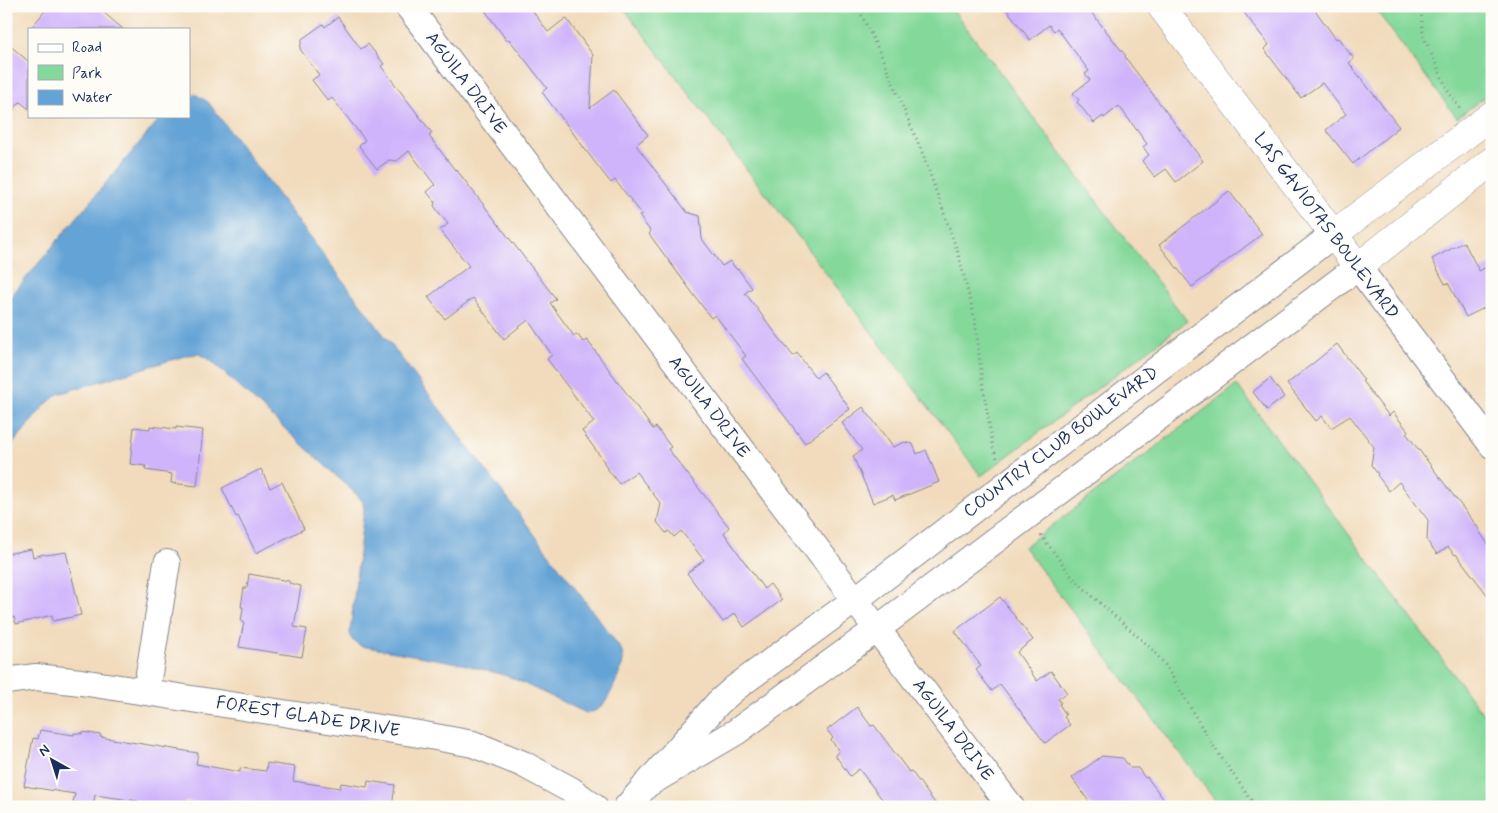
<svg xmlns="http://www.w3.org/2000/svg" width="1498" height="813" viewBox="0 0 1498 813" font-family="Mynerve,sans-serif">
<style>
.green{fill:#83d89a;stroke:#4f847c}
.water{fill:#64a3d6;stroke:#40699a}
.building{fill:#cfb3fb}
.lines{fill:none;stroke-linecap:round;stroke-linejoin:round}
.street-casing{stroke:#86858d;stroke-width:28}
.secondary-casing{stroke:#86858d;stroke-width:29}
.path{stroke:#86858d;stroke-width:3;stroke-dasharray:1 4;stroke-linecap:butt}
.street{stroke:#fff;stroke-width:26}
.secondary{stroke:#fff;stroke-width:28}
.labels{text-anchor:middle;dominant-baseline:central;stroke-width:4;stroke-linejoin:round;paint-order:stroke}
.street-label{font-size:18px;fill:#1b2f5e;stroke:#fdfcf7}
</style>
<rect width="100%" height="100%" fill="#fdfcf7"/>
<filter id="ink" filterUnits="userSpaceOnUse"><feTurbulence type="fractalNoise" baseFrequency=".02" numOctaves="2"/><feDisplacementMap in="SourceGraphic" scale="10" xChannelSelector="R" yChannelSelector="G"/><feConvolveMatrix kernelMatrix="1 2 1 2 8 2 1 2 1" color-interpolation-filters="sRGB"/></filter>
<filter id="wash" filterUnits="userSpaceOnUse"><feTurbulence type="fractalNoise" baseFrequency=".0096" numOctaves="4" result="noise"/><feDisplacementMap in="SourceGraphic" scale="20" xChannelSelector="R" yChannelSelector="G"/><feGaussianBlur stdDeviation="1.12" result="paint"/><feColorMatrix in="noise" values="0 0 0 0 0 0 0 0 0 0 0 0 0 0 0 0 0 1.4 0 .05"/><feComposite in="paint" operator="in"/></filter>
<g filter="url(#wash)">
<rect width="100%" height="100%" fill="#f1dbbc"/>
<g class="green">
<path d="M622 6H950L1187 321 981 476Z"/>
<path d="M1373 6H1492V91L1457 118Z"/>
<path d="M1237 385 1492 726V807H1220L1024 547Z"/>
</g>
<path class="water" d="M195 94 208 102 621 649C622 653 624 657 623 661 622 669 608 702 601 707 596 711 592 712 586 713L508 676 458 663 361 646 352 640 350 633 364 509 363 502 355 493 210 360 199 354 188 355 58 394 45 405 6 452V302L162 116H189V96Z"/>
<g id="blocks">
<g class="building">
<path d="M49 6H96L123 29H30Z"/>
<path d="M482 6H529L548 32 566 18 593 55 590 108 614 90 648 135 636 145 687 212 700 216 702 239 722 266 730 261 737 270 738 269 752 288 745 293 793 356 797 353 816 378 823 372 850 409 805 443 742 359 746 356 715 315 711 318 649 234 651 232 639 216 642 214 615 180 611 183 600 169 542 92 547 88 509 39 507 41Z"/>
<path d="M1004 6H1086L1126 56 1125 57 1203 161 1176 182 1166 169 1155 177 1142 161 1149 155 1143 147 1147 144 1119 106 1104 118 1103 116 1094 123 1077 102 1079 100 1073 93 1090 80 1085 74 1089 71 1057 28 1054 31 1049 25 1030 40Z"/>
<path d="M1239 6H1312L1336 39 1338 38 1354 59 1349 63 1399 127 1353 164 1326 130 1346 114 1322 83 1301 98 1264 49 1269 45Z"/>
<path d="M338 17 361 49 368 44 384 64 381 66 432 133 429 136 455 170 456 169 556 299 550 303 574 336 577 334 583 342 587 340 653 429 656 427 671 447 668 449 729 527 724 533 764 589 770 584 782 600 744 627 735 613 723 622 687 573 704 560 681 531 674 537 669 531 666 533 657 522 661 504 636 472 619 484 606 467 603 460 582 431 594 422 547 359 552 355 528 320 504 339 473 298 445 319 428 297 469 266 440 230 448 224 434 206 435 202 427 192 435 185 409 151 397 161 389 160 377 169 359 146 365 140 332 98 328 101 312 80 319 75 300 49 302 39 323 24 325 27Z"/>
<path d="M6 42 29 62V109L20 102 6 119Z"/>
<path d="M1229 191 1262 234 1192 287 1159 245Z"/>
<path d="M1464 242 1479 271 1492 264V304L1466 317 1448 283 1445 284 1432 259Z"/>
<path d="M1337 344 1364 380 1362 381 1389 416 1393 412 1408 431 1406 433 1479 529V531L1492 550V601L1456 554 1455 555 1448 547 1437 554 1427 541 1428 520 1399 482 1389 491 1377 475 1378 474 1371 465 1374 447 1350 416 1331 428 1322 416 1316 421 1287 384Z"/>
<path d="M1270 378 1284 397 1267 410 1253 392Z"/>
<path d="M863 407 893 447 905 442 913 444 917 454 926 450 939 482 895 500 893 495 873 503 853 456 862 450 842 423Z"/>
<path d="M150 426 176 429V427L203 430 197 486 171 483 172 474 145 470 146 466 130 464 134 427 150 429Z"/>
<path d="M261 469 270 488 282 482 304 529 256 553 238 516 236 517 222 488Z"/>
<path d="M31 549 33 557 44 554 46 555 66 552 81 615 53 621 52 615 16 624 14 617 6 619V554Z"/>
<path d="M249 574 289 581V583L301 586 294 627 307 629 302 657 239 647 244 622H241L243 607H241L244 588H247Z"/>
<path d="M1000 597 1033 640 1017 652 1037 681 1051 671 1067 693 1058 699 1061 703 1059 704 1066 715 1064 717 1070 725 1045 743 1000 684 992 691 976 670 981 666 955 631Z"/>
<path d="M857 707 871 726 874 725 909 772 911 771 938 807H888L859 769 850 776 835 755 839 751 831 740 833 738 827 730Z"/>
<path d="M40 730 74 735V733L82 734V732L101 735 100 737 198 753 196 764 240 772V768L266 771 267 763 295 767 293 781 340 788 341 783 367 787 368 781 395 785 392 807H219L187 801H184L183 807H137L138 801 95 795 93 806 73 802 75 794 24 786 33 738 38 739Z"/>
<path d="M1102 756 1123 758 1130 768H1138L1145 778 1147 777 1164 800 1154 807H1093L1072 778Z"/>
</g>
</g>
</g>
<g filter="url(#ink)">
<use href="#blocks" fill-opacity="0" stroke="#86858d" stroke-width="1"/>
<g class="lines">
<g class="street-casing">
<g id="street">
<path d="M408 6 1011 807"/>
<path d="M6 681 36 677 81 682 419 734 473 744 523 764 571 790 594 807"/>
<path d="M146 692 167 563"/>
<path d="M646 785 736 732 877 629 1358 267 1492 445"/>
<path d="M627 807 718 703 735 688 855 600 1334 234"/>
</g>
</g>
<g class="secondary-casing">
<g id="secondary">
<path d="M1161 6 1358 267 1492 161"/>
<path d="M1334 234 1492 115"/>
</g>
</g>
<g class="path">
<path d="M857 6 882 57 924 157 958 253 975 319 982 380 993 447 998 461"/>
<path d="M1421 6 1423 35 1448 91 1460 109"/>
<path d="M1041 535 1073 578 1100 603 1152 649 1166 666 1210 741 1256 807"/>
</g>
<use href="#street" class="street"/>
<use href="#secondary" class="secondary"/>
</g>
</g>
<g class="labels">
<g class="street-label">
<text transform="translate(466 83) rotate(53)">AGUILA DRIVE</text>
<text transform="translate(1326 226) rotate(53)">LAS GAVIOTAS BOULEVARD</text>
<text transform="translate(709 407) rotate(53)">AGUILA DRIVE</text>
<text transform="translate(1061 442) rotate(-37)">COUNTRY CLUB BOULEVARD</text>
<text transform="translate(308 717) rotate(9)">FOREST GLADE DRIVE</text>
<text transform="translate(953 730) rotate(53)">AGUILA DRIVE</text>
</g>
</g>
<rect width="1498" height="813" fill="none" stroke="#fdfcf7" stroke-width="25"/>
<rect x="28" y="28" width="162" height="90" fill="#fdfcf7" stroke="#a3aaba"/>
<rect x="38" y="44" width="25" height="8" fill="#ffffff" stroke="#a3aaba"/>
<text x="72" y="52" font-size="15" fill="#1b2f5e">Road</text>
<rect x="38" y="65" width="25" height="15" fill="#83d89a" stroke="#a3aaba"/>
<text x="72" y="78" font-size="15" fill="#1b2f5e">Park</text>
<rect x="38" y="90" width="25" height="15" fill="#64a3d6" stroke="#a3aaba"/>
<text x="72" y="102" font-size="15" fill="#1b2f5e">Water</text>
<g transform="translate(52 760) rotate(321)" stroke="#fdfcf7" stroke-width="4" paint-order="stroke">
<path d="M0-4L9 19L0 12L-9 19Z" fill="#1b2f5e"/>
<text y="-8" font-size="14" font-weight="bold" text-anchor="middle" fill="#1b2f5e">N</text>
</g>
</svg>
